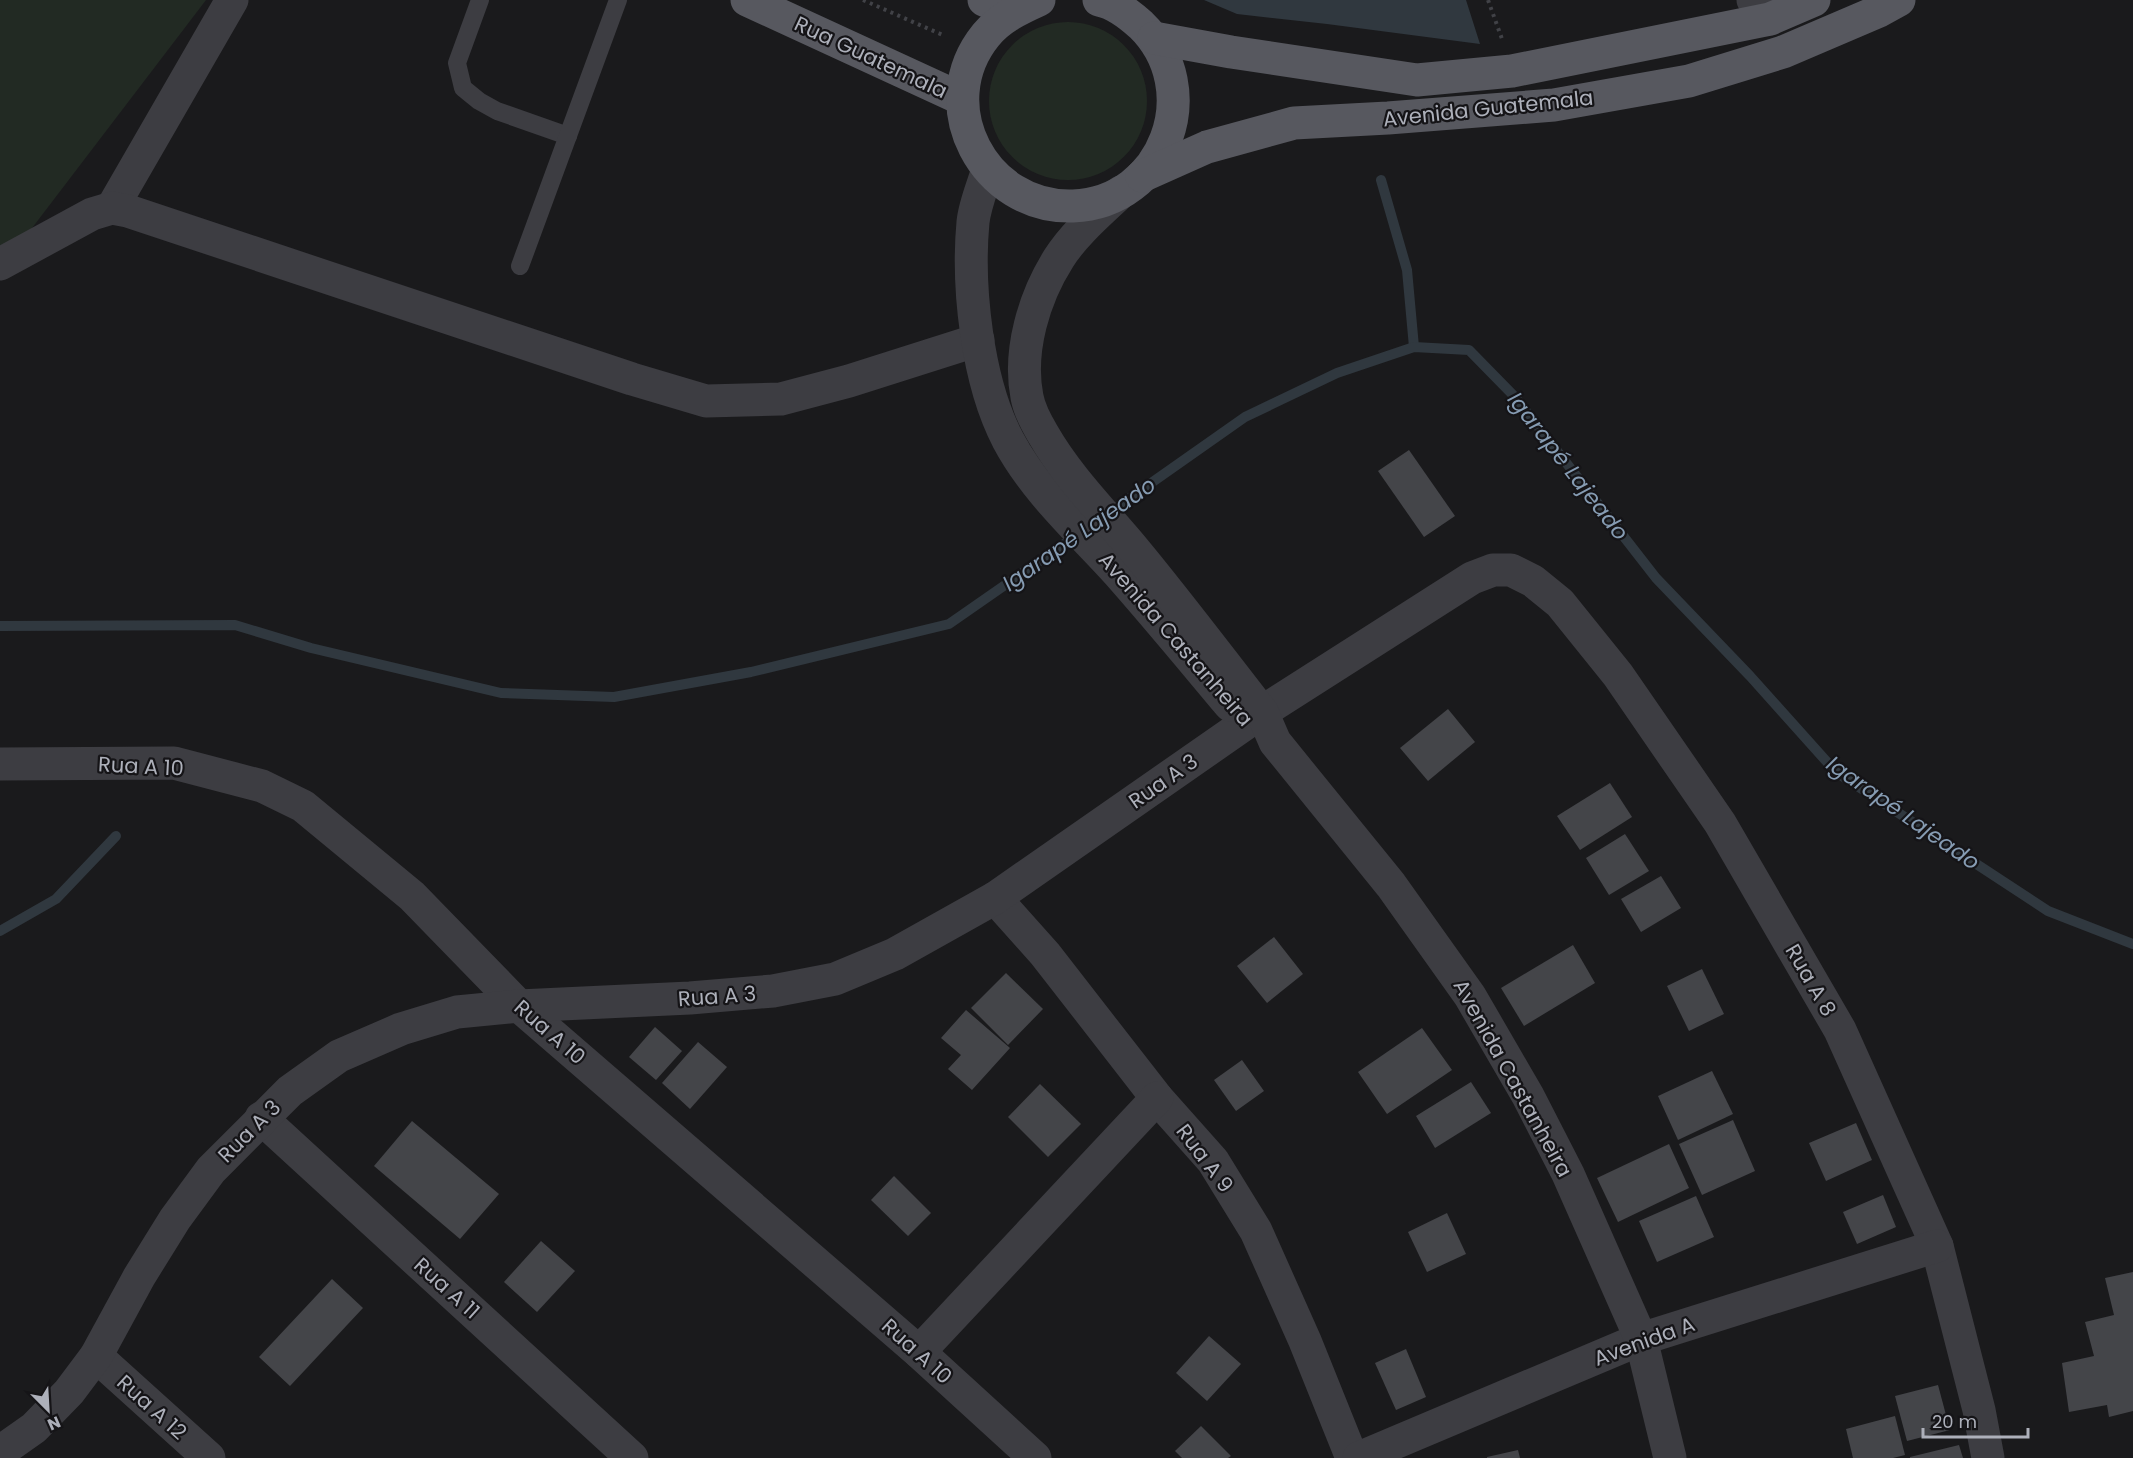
<svg xmlns="http://www.w3.org/2000/svg" width="2133" height="1458" viewBox="0 0 2133 1458" font-family="Poppins,sans-serif">
<style>
.green{fill:#222a23}
.water{fill:#30383f}
.lines{fill:none;stroke-linecap:round;stroke-linejoin:round}
.stream{stroke:#30383f;stroke-width:10}
.building{fill:#444549}
.path{stroke:#414247;stroke-width:4;stroke-dasharray:3 4.5;stroke-linecap:butt}
.service{stroke:#3d3d42;stroke-width:18}
.minor{stroke:#3d3d42;stroke-width:33}
.tertiary{stroke:#3d3d42;stroke-width:33}
.primary{stroke:#57585f;stroke-width:33}
.labels{text-anchor:middle;dominant-baseline:central;stroke-width:4.5;stroke-linejoin:round;paint-order:stroke}
.street-label{font-size:21px;fill:#adb0ba;stroke:#151417}
.water-label{font-size:22px;font-style:italic;fill:#869cb3;stroke:#151417}
</style>
<rect width="100%" height="100%" fill="#1a1a1c"/>
<g class="green">
<path d="M0 0H206L29 232 0 246Z"/>
<circle cx="1068" cy="101" r="79"/>
</g>
<path class="water" d="M1204 0H1466L1480 44 1327 24 1237 14Z"/>
<g class="lines">
<g class="stream">
<path d="M1381 180 1407 270 1414 347"/>
<path d="M1107 514 1245 417 1337 373 1414 347 1469 350 1515 397 1656 578 1750 676 1836 772 2048 911 2133 944"/>
<path d="M0 626 235 625 311 648 501 693 614 697 751 672 949 624 1077 535"/>
<path d="M0 931 56 899 116 836"/>
</g>
</g>
<g class="building">
<path d="M1409 450 1455 516 1424 537 1378 471Z"/>
<path d="M1448 709 1475 742 1428 781 1400 748Z"/>
<path d="M1610 783 1632 817 1580 850 1557 816Z"/>
<path d="M1625 834 1649 871 1609 895 1586 858Z"/>
<path d="M1661 876 1681 908 1641 932 1621 899Z"/>
<path d="M1274 937 1303 974 1267 1003 1237 966Z"/>
<path d="M1573 945 1595 983 1524 1026 1501 988Z"/>
<path d="M1702 969 1724 1014 1689 1031 1667 986Z"/>
<path d="M1006 973 1043 1009 1008 1045 971 1008Z"/>
<path d="M966 1010 1010 1048 972 1090 948 1069 961 1055 941 1038Z"/>
<path d="M655 1027 682 1051 656 1080 629 1057Z"/>
<path d="M1422 1028 1452 1070 1387 1114 1358 1072Z"/>
<path d="M698 1042 727 1067 690 1109 662 1083Z"/>
<path d="M1242 1060 1264 1091 1236 1111 1214 1080Z"/>
<path d="M1712 1071 1733 1114 1678 1140 1658 1096Z"/>
<path d="M1471 1082 1491 1113 1435 1148 1416 1116Z"/>
<path d="M1040 1084 1081 1124 1048 1157 1008 1117Z"/>
<path d="M1733 1120 1755 1171 1702 1195 1679 1144Z"/>
<path d="M412 1121 499 1194 460 1239 374 1166Z"/>
<path d="M1856 1123 1872 1160 1826 1181 1809 1143Z"/>
<path d="M1669 1144 1689 1188 1618 1222 1597 1178Z"/>
<path d="M894 1176 931 1213 908 1236 871 1200Z"/>
<path d="M1883 1195 1896 1227 1857 1244 1843 1212Z"/>
<path d="M1696 1196 1714 1237 1657 1262 1639 1221Z"/>
<path d="M1447 1213 1466 1254 1427 1272 1408 1232Z"/>
<path d="M541 1241 575 1271 537 1312 504 1282Z"/>
<path d="M2133 1272V1411L2109 1417 2107 1405 2069 1412 2062 1363 2094 1356 2085 1322 2114 1315 2105 1278Z"/>
<path d="M332 1279 363 1308 290 1386 259 1357Z"/>
<path d="M1209 1336 1241 1364 1207 1401 1176 1373Z"/>
<path d="M1406 1349 1426 1397 1396 1410 1375 1363Z"/>
<path d="M1938 1385 1950 1430 1907 1441 1895 1396Z"/>
<path d="M1895 1416 1905 1455 1893 1458H1853L1846 1429Z"/>
<path d="M1201 1426 1231 1456 1228 1458H1182L1175 1451Z"/>
<path d="M1959 1445 1963 1458H1910V1457Z"/>
<path d="M1518 1450 1520 1458H1487V1457Z"/>
</g>
<g class="lines">
<g class="path">
<path d="M863 0 945 36"/>
<path d="M1488 0 1502 39"/>
</g>
<g class="service">
<path d="M480 0 457 63 463 88 479 101 497 111 568 136"/>
<path d="M520 266 618 0"/>
</g>
<g class="minor">
<path d="M1753 0 1770 19"/>
<path d="M112 208 232 0"/>
<path d="M0 264 92 214 112 208 128 211 632 379 706 401 781 399 849 381 978 340"/>
<path d="M0 764 174 763 262 786 303 806 412 896 519 1006 919 1352 1035 1458"/>
<path d="M995 898 1045 954 1157 1098 1213 1161 1256 1231 1305 1341 1352 1458"/>
<path d="M261 1118 632 1458"/>
<path d="M919 1352 1157 1098"/>
<path d="M96 1356 209 1458"/>
<path d="M0 1452 34 1428 69 1392 96 1356 139 1277 175 1219 211 1170 290 1091 339 1056 401 1029 457 1012 519 1006 690 998 773 991 835 979 895 954 995 898 1262 712 1472 578 1493 570H1511L1533 581 1560 603 1618 675 1720 823 1840 1030 1937 1246 1979 1410 1988 1458"/>
<path d="M1359 1458 1641 1339 1937 1246"/>
</g>
<g class="tertiary">
<path d="M988 169C983 186 975 204 973 222 967 287 977 381 1008 440 1035 491 1080 531 1118 573 1156 616 1193 661 1230 705"/>
<path d="M1121 192C1099 213 1075 233 1059 258 1034 297 1018 351 1027 397 1029 408 1037 424 1043 434 1067 476 1102 511 1133 548 1177 601 1219 657 1262 712L1275 742 1391 885 1470 996 1528 1096 1568 1174 1641 1339 1670 1458"/>
</g>
<g class="primary">
<path d="M747 0 962 99"/>
<path d="M984 0 1012 12"/>
<path d="M1039 0C1019 9 1000 18 986 35 929 105 984 209 1073 206 1165 203 1207 89 1141 25 1130 15 1114 3 1099 0"/>
<path d="M1154 38 1231 52 1417 80 1512 71 1770 19 1814 0"/>
<path d="M1142 176 1207 147 1294 123 1388 118 1554 105 1689 81 1783 52 1879 11 1899 0"/>
</g>
</g>
<g class="labels">
<g class="street-label">
<text transform="translate(871 57) rotate(25)">Rua Guatemala</text>
<text transform="translate(1488 108) rotate(-6)">Avenida Guatemala</text>
<text transform="translate(1176 639) rotate(49)">Avenida Castanheira</text>
<text transform="translate(141 766) rotate(3)">Rua A 10</text>
<text transform="translate(1163 781) rotate(-35)">Rua A 3</text>
<text transform="translate(1811 980) rotate(60)">Rua A 8</text>
<text transform="translate(717 996) rotate(-4)">Rua A 3</text>
<text transform="translate(550 1032) rotate(41)">Rua A 10</text>
<text transform="translate(1513 1078) rotate(61)">Avenida Castanheira</text>
<text transform="translate(249 1131) rotate(-45)">Rua A 3</text>
<text transform="translate(1205 1158) rotate(53)">Rua A 9</text>
<text transform="translate(447 1288) rotate(42)">Rua A 11</text>
<text transform="translate(1644 1341) rotate(-20)">Avenida A</text>
<text transform="translate(917 1351) rotate(42)">Rua A 10</text>
<text transform="translate(152 1407) rotate(42)">Rua A 12</text>
</g>
<g class="water-label">
<text transform="translate(1568 466) rotate(52)">Igarapé Lajeado</text>
<text transform="translate(1079 534) rotate(-35)">Igarapé Lajeado</text>
<text transform="translate(1903 813) rotate(35)">Igarapé Lajeado</text>
</g>
</g>
<g transform="translate(48 1410) rotate(156)" stroke="#151417" stroke-width="4.5" paint-order="stroke">
<path d="M0-4.5L10 22L0 15L-10 22Z" fill="#adb0ba"/>
<text y="-9" font-size="16" font-weight="bold" text-anchor="middle" fill="#adb0ba">N</text>
</g>
<path d="M1923 1428v9h105v-9" fill="none" stroke="#adb0ba" stroke-width="3"/>
<text x="1932" y="1428" font-size="18" fill="#adb0ba" stroke="#151417" stroke-width="4.5" paint-order="stroke">20 m</text>
</svg>
